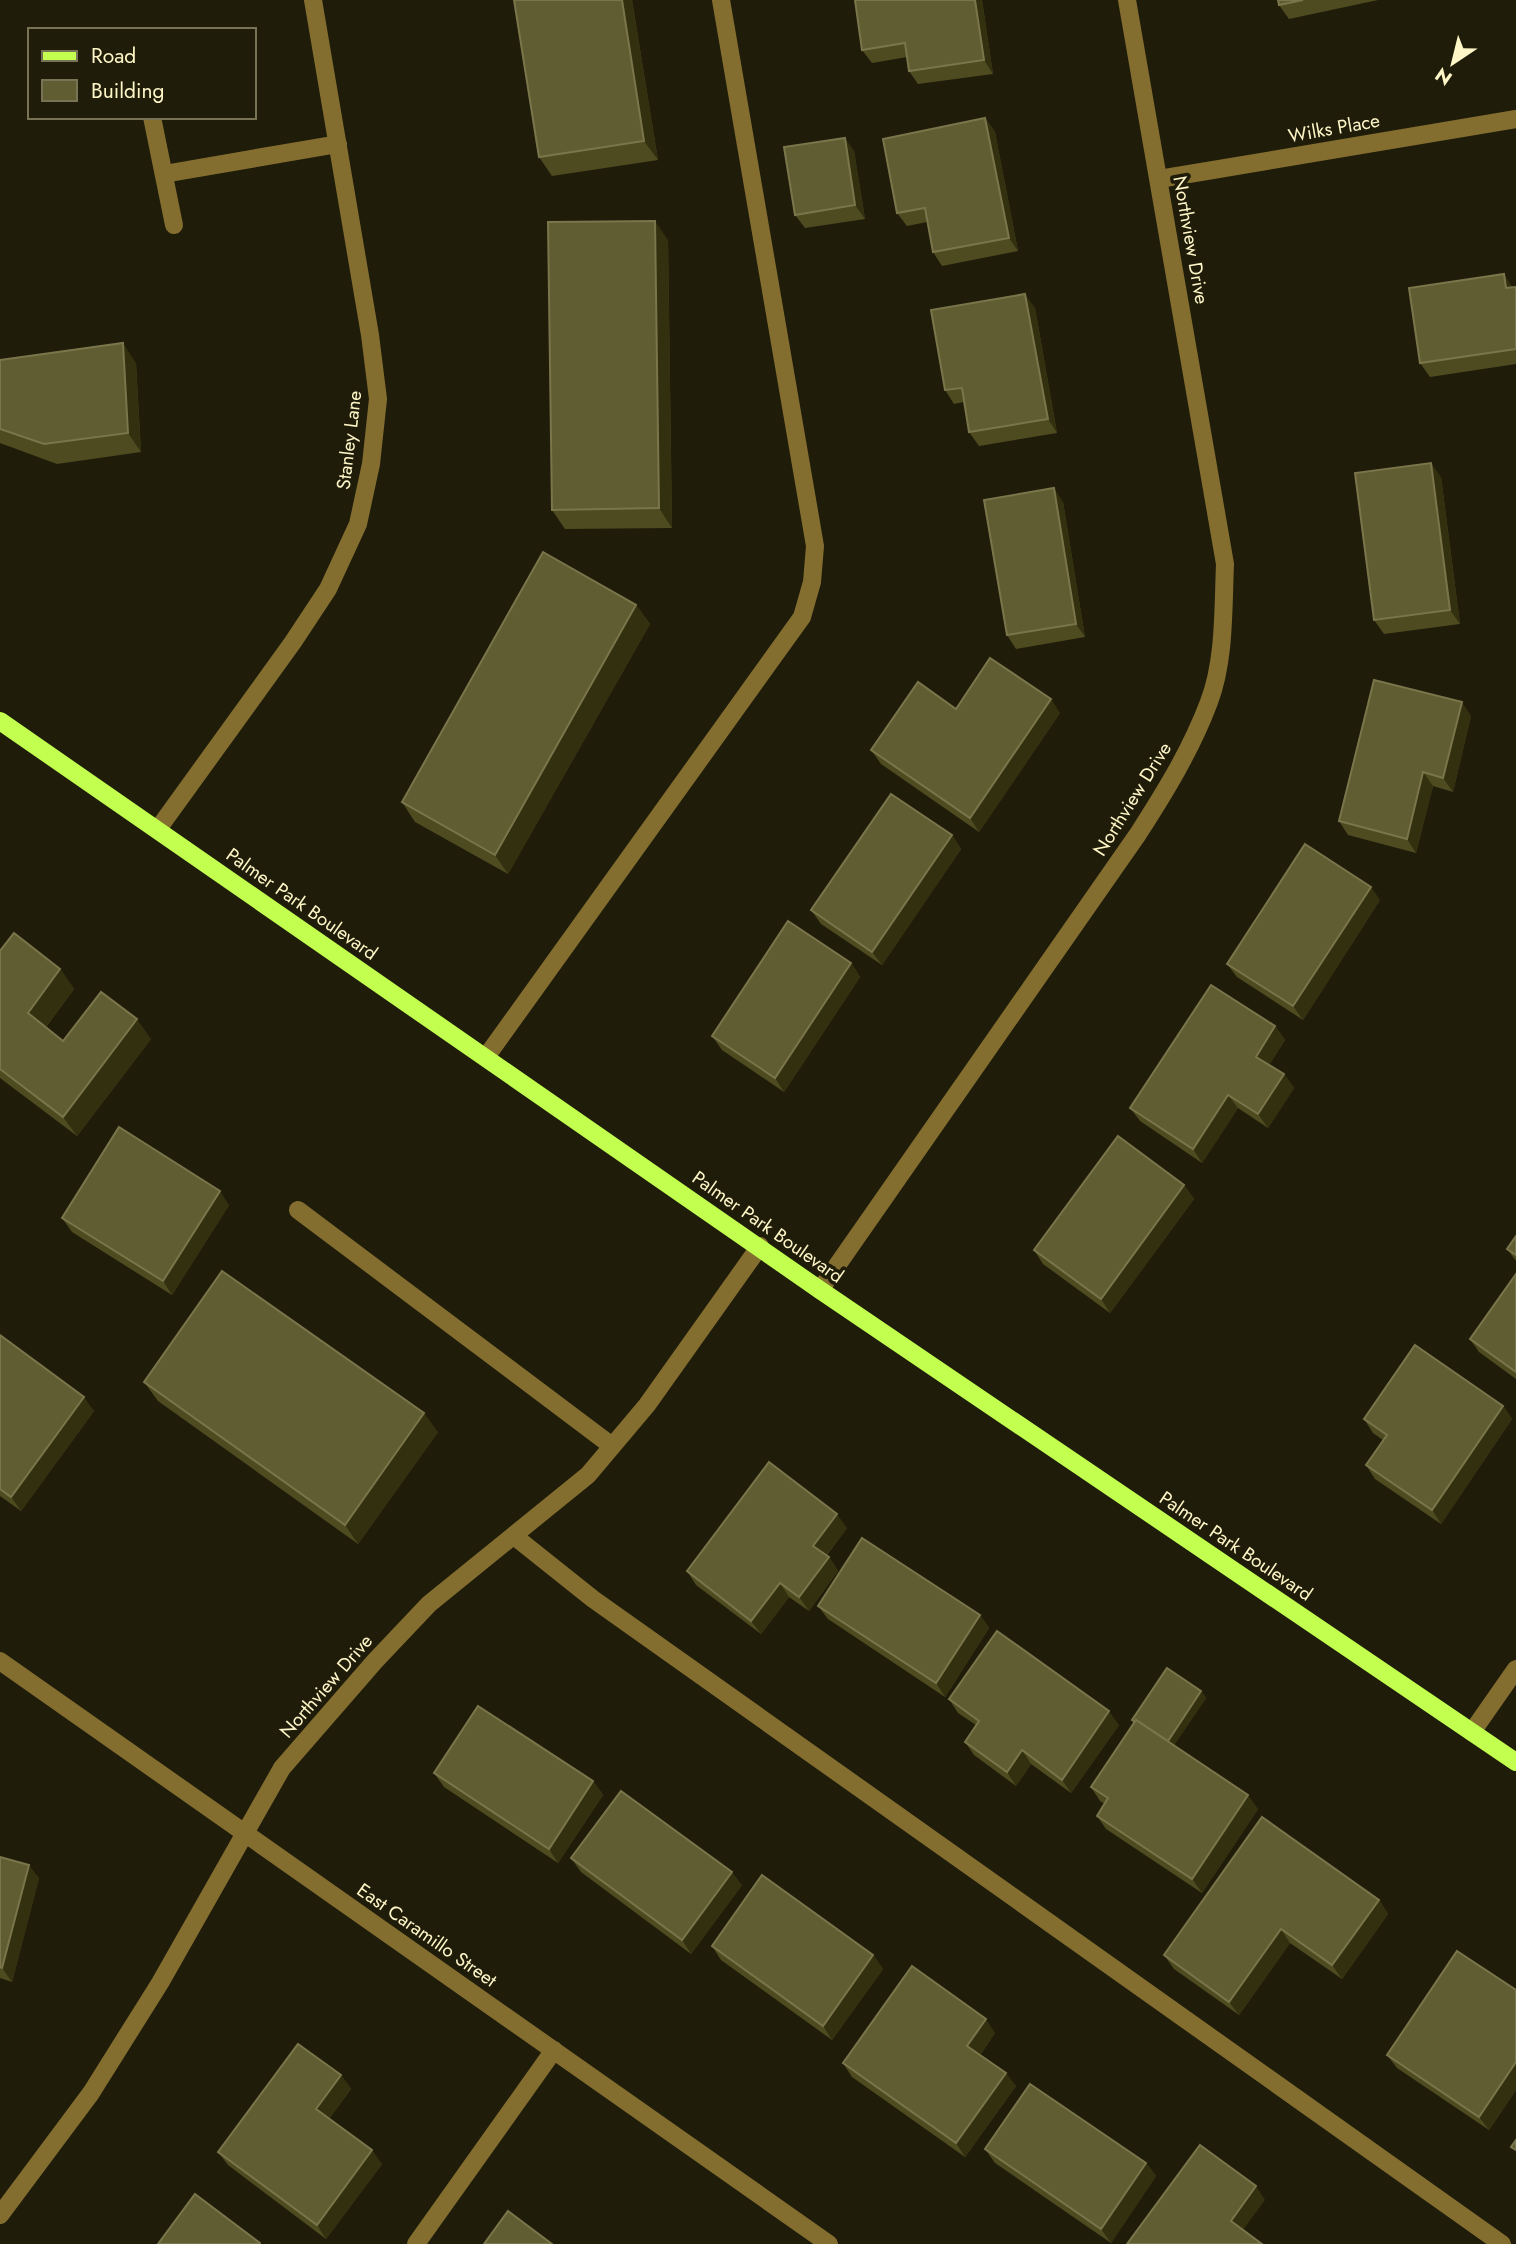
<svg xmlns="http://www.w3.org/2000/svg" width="1516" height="2244" viewBox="0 0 1516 2244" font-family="Jost,sans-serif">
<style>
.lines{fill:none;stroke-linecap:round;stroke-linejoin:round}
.minor{stroke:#836e30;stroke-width:18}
.major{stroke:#c2ff4e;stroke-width:18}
.wall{fill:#4e4b21}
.shaded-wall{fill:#333010}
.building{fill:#615d32;stroke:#7a754a;stroke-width:2}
.labels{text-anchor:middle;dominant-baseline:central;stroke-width:7;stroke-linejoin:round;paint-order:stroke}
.street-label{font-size:19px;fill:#fff6c7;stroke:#1f1c0a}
</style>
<rect width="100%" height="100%" fill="#1f1c0a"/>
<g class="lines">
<g class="minor">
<path d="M152 117 174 225"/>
<path d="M164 174 338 144"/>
<path d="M1159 179 1516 119"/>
<path d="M158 829 293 642 328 589 358 524 371 464 378 399 370 335 313 0"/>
<path d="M486 1057 802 617 812 582 815 546 721 0"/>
<path d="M298 1210 612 1446"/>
<path d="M820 1290 1138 834C1165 792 1191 750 1209 702 1225 660 1223 609 1225 564L1127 0"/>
<path d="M514 1536 593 1599 1502 2244"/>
<path d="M0 1661 829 2244"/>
<path d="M1472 1732 1516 1669"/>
<path d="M0 2215 91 2093 160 1983 282 1768 375 1661 429 1604 588 1475 647 1405 760 1246"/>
<path d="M416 2244 554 2050"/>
</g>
<path class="major" d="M0 721 820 1290 1516 1762"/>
</g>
<g class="wall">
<path d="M632 0 658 160 552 176 539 157Z"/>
<path d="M982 0 993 74 918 84 909 71 907 57 872 63 862 50Z"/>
<path d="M1278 0H1378L1289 19 1279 5Z"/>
<path d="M985 118 995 132 1018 251 942 266 933 252 927 222 907 226 897 213Z"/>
<path d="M854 151 865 219 805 228 795 215Z"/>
<path d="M668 240 672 528 565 529 552 510Z"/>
<path d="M1513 287H1516V364L1430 377 1420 363Z"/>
<path d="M1035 308 1057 433 979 446 969 432 964 402 954 404 945 390Z"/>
<path d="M0 360 136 363 141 452 57 464 0 443Z"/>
<path d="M1441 477 1460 624 1384 634 1374 620Z"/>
<path d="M1063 502 1085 637 1016 649 1007 635Z"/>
<path d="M636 605 650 624 508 874 415 822 402 802Z"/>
<path d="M956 709 1060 713 979 832 881 764 871 750Z"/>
<path d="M1471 716 1453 792 1433 786 1416 853 1348 835 1339 821Z"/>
<path d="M952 835 961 849 882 965 821 924 811 910Z"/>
<path d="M1380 900 1303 1020 1237 977 1227 964Z"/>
<path d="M0 951 60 969 74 989 46 1027 63 1041 151 1039 77 1136 0 1078Z"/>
<path d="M851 963 860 977 784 1092 722 1050 712 1036Z"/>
<path d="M1275 1026 1285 1040 1269 1065 1284 1074 1294 1088 1268 1128 1238 1108 1202 1163 1140 1121 1130 1108Z"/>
<path d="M1184 1185 1194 1199 1110 1313 1043 1264 1034 1250Z"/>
<path d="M229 1205 172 1295 72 1232 62 1218Z"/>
<path d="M1516 1236V1261L1507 1249Z"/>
<path d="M1516 1274V1379L1479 1352 1470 1339Z"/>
<path d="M0 1335 94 1411 21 1511 0 1496Z"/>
<path d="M144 1382 438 1432 358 1544 158 1401Z"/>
<path d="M1503 1406 1512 1419 1441 1524 1375 1479 1366 1465 1383 1440 1373 1433 1364 1419Z"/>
<path d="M847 1528 826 1556 829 1557 838 1571 809 1611 789 1597 761 1634 696 1585 687 1571Z"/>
<path d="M818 1606 980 1615 989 1628 945 1697 828 1619Z"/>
<path d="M1201 1691 1206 1698 1174 1745 1258 1809 1202 1893 1106 1829 1097 1816 1105 1804 1100 1801 1091 1787 1134 1723 1132 1720Z"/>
<path d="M949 1699 1119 1725 1071 1793 1031 1764 1016 1786 974 1755 965 1742 976 1725 958 1713Z"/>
<path d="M434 1773 593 1781 603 1795 558 1863 444 1787Z"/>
<path d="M0 1857 39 1878 12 1982 0 1978Z"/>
<path d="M571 1858 742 1885 691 1954 581 1872Z"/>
<path d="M1379 1900 1388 1914 1342 1979 1290 1943 1239 2015 1174 1969 1164 1955Z"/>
<path d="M712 1946 873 1955 883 1969 832 2040 721 1960Z"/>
<path d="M1516 1990V2090L1489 2130 1397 2068 1387 2055Z"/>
<path d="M995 2033 980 2055 1016 2086 965 2157 852 2077 843 2063Z"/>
<path d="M341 2075 351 2089 329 2119 382 2164 326 2239 228 2165 218 2152Z"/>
<path d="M985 2149 1146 2163 1156 2176 1111 2243 995 2163Z"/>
</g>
<g class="shaded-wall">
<path d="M622 0H632L658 160 644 141Z"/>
<path d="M975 0H982L993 74 984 60Z"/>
<path d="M985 118 995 132 1018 251 1009 238Z"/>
<path d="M845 138 854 151 865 219 855 205Z"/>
<path d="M655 221 668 240 672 528 659 508Z"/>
<path d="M1504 274 1513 288H1506Z"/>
<path d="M1025 294 1035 308 1057 433 1048 419Z"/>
<path d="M123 343 136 363 141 452 128 433Z"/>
<path d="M1431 463 1441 477 1460 624 1450 610Z"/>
<path d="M1054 488 1063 502 1085 637 1076 624Z"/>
<path d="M636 605 650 624 508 874 495 855Z"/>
<path d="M1051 699 1060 713 979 832 970 818Z"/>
<path d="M1462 702 1471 716 1453 792 1443 778Z"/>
<path d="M1423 772 1433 786 1416 853 1407 839Z"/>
<path d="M952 835 961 849 882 965 872 952Z"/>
<path d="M1371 887 1380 900 1303 1020 1293 1006Z"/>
<path d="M851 963 860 977 784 1092 775 1078Z"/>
<path d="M60 969 74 989 41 1033 28 1013Z"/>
<path d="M137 1019 151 1039 77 1136 63 1117Z"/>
<path d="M1275 1026 1285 1040 1266 1070 1256 1057Z"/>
<path d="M1284 1074 1294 1088 1268 1128 1258 1114Z"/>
<path d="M1228 1095 1238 1108 1202 1163 1193 1149Z"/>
<path d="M1184 1185 1194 1199 1110 1313 1101 1299Z"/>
<path d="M220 1191 229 1205 172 1295 163 1281Z"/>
<path d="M84 1397 94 1411 21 1511 11 1497Z"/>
<path d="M1503 1406 1512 1419 1441 1524 1432 1510Z"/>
<path d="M424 1413 438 1432 358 1544 345 1525Z"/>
<path d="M837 1514 847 1528 822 1560 813 1546Z"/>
<path d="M829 1557 838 1571 809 1611 799 1597Z"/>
<path d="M780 1583 789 1597 761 1634 751 1621Z"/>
<path d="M980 1615 989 1628 945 1697 936 1683Z"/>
<path d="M1201 1691 1206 1698 1171 1750 1166 1743Z"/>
<path d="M1109 1711 1119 1725 1071 1793 1062 1780Z"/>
<path d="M1022 1750 1031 1764 1016 1786 1007 1772Z"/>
<path d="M593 1781 603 1795 558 1863 549 1849Z"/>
<path d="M1248 1795 1258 1809 1202 1893 1192 1879Z"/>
<path d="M29 1865 39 1878 12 1982 2 1968Z"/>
<path d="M732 1872 742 1885 691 1954 682 1940Z"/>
<path d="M1379 1900 1388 1914 1342 1979 1332 1965Z"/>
<path d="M1281 1929 1290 1943 1239 2015 1229 2002Z"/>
<path d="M873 1955 883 1969 832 2040 823 2026Z"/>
<path d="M986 2019 995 2033 977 2059 967 2046Z"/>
<path d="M1516 2062V2090L1489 2130 1479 2117Z"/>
<path d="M1006 2073 1016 2086 965 2157 956 2143Z"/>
<path d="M341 2075 351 2089 326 2123 316 2109Z"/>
<path d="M372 2150 382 2164 326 2239 317 2225Z"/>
<path d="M1146 2163 1156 2176 1111 2243 1101 2229Z"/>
<path d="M1256 2186 1265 2200 1240 2234 1231 2221Z"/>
</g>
<g class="building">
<path d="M514 0H622L644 141 539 157Z"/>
<path d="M855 0H975L984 60 909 71 905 43 862 50Z"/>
<path d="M1278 0H1303L1279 5Z"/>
<path d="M985 118 1009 238 933 252 925 208 897 213 883 139Z"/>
<path d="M845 138 855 205 795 215 784 147Z"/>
<path d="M655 221 659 508 552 510 548 222Z"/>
<path d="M1504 274 1506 288 1516 287V349L1420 363 1409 288Z"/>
<path d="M1025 294 1048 419 969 432 962 388 945 390 931 310Z"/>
<path d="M123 343 128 433 44 444 0 429V360Z"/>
<path d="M1431 463 1450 610 1374 620 1355 473Z"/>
<path d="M1054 488 1076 624 1007 635 984 500Z"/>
<path d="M543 552 636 605 495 855 402 802Z"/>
<path d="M990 658 1051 699 970 818 871 750 918 682 956 709Z"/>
<path d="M1374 680 1462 702 1443 778 1423 772 1407 839 1339 821Z"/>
<path d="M891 794 952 835 872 952 811 910Z"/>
<path d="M1305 844 1371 887 1293 1006 1227 964Z"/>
<path d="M788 921 851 963 775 1078 712 1036Z"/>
<path d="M14 933 60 969 28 1013 63 1041 101 992 137 1019 63 1117 0 1069V951Z"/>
<path d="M1211 985 1275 1026 1256 1057 1284 1074 1258 1114 1228 1095 1193 1149 1130 1108Z"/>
<path d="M119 1127 220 1191 163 1281 62 1218Z"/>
<path d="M1118 1136 1184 1185 1101 1299 1034 1250Z"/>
<path d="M1516 1236V1255L1507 1249Z"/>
<path d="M222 1271 424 1413 345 1525 144 1382Z"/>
<path d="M1516 1274V1372L1470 1339Z"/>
<path d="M0 1335 84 1397 11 1497 0 1489Z"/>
<path d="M1415 1345 1503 1406 1432 1510 1366 1465 1387 1435 1364 1419Z"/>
<path d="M769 1462 837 1514 813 1546 829 1557 799 1597 780 1583 751 1621 687 1571Z"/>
<path d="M862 1538 980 1615 936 1683 818 1606Z"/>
<path d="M997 1631 1109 1711 1062 1780 1022 1750 1007 1772 965 1742 979 1721 949 1699Z"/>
<path d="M1167 1668 1201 1691 1168 1741 1136 1720 1135 1722 1132 1720Z"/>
<path d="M478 1706 593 1781 549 1849 434 1773Z"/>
<path d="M1136 1720 1248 1795 1192 1879 1097 1816 1108 1798 1091 1787Z"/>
<path d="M621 1791 732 1872 682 1940 571 1858Z"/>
<path d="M1262 1817 1379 1900 1332 1965 1281 1929 1229 2002 1164 1955Z"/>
<path d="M0 1857 29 1865 2 1968 0 1967Z"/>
<path d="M762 1875 873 1955 823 2026 712 1946Z"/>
<path d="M1457 1951 1516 1990V2062L1479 2117 1387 2055Z"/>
<path d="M912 1966 986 2019 967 2046 1006 2073 956 2143 843 2063Z"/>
<path d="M298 2044 341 2075 316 2109 372 2150 317 2225 218 2152Z"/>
<path d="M1030 2084 1146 2163 1101 2229 985 2149Z"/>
<path d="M1516 2140V2150L1511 2147Z"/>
<path d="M1200 2145 1256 2186 1231 2221 1262 2244H1127Z"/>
<path d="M195 2194 260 2243V2244H158Z"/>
<path d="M508 2211 552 2244H484Z"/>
</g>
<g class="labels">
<g class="street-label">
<text transform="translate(1334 128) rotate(-10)">Wilks Place</text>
<text transform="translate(1191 240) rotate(80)">Northview Drive</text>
<text transform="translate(349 440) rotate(-83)">Stanley Lane</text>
<text transform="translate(1132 799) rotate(-58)">Northview Drive</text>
<text transform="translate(302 904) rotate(35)">Palmer Park Boulevard</text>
<text transform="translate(768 1227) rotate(35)">Palmer Park Boulevard</text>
<text transform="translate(1236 1546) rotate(34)">Palmer Park Boulevard</text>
<text transform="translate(326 1686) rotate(-49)">Northview Drive</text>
<text transform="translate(427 1935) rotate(35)">East Caramillo Street</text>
</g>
</g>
<rect x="28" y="28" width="228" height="91" fill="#1f1c0a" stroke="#797356" stroke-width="2"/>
<rect x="42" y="51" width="35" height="10" fill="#c2ff4e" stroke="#797356" stroke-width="2"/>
<text x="91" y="63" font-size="21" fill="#fff6c7">Road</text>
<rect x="42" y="80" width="35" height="21" fill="#615d32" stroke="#797356" stroke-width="2"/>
<text x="91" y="98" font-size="21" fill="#fff6c7">Building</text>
<g transform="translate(1453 63) rotate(215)" stroke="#1f1c0a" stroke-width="5" paint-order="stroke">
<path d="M0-5L12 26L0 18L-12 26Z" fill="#fff6c7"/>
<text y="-10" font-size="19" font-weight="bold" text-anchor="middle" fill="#fff6c7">N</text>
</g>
</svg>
